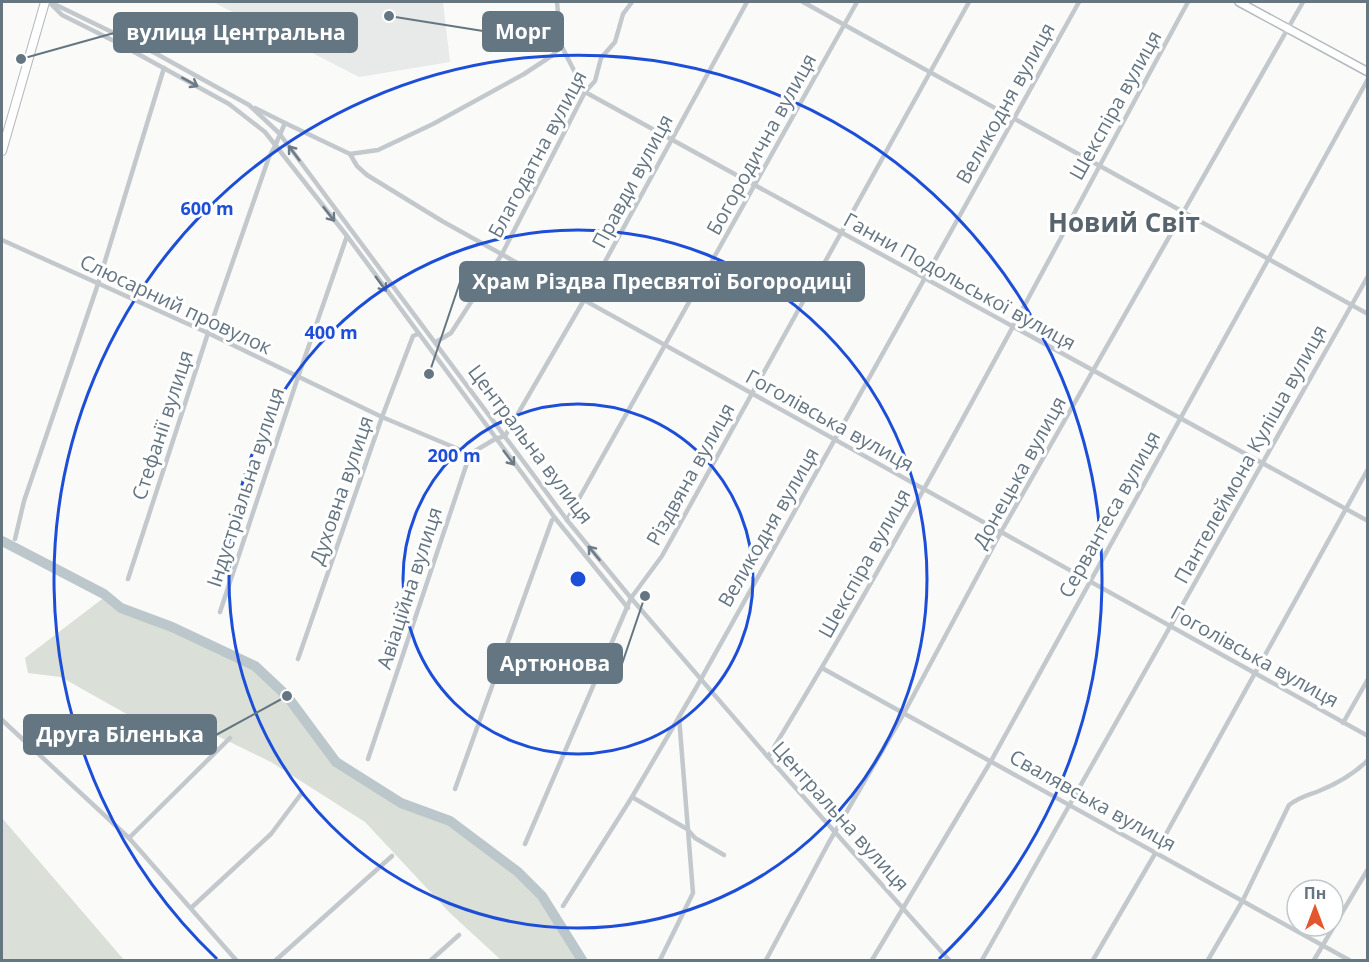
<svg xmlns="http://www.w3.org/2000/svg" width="1369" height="962" viewBox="0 0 1369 962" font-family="'Open Sans',sans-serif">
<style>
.built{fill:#e8e9e9}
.green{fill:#dadfd7}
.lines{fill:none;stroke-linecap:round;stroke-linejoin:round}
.river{stroke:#bbc7cb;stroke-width:10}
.secondary-casing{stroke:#b3babf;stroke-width:10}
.primary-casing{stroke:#b5babe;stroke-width:10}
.street{stroke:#c3c8cc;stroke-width:4.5}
.secondary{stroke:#fff;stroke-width:7}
.primary{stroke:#fff;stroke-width:8}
.oneway{stroke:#6a7a87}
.ring{fill:none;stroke:#1d4ed8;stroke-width:3}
.labels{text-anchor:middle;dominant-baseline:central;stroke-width:6;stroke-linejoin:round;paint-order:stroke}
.street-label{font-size:20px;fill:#657683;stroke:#fff}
.district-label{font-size:26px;font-weight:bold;fill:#57646e;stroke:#fff}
.centre{fill:#1d4ed8;stroke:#fff;stroke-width:3}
.ring-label{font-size:18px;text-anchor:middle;font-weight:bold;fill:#1d4ed8;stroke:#fff;stroke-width:6;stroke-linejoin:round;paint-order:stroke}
.leader{fill:none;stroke:#657683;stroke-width:2}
.callout-dot{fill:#657683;stroke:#fff;stroke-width:2}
.callout{fill:#657683;stroke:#657683;stroke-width:2}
.callout-label{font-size:21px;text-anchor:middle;font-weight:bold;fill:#fff}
</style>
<rect width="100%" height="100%" fill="#fafaf8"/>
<path class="built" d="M213 2H443L450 62 359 77Z"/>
<g class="green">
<path d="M106 596 121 608 172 627 255 666 287 696 336 762 401 803 450 821 518 872 542 896 582 960H501L450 913 365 822 271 762 185 720 130 716 61 677 28 673 25 658Z"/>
<path d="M2 818 124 960H2Z"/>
</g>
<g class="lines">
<path class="river" d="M2 541 104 594 121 608 172 627 255 666 287 696 336 762 401 803 450 821 518 872 542 896 582 960"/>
<g class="secondary-casing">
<path id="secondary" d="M1239 2 1368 72"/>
</g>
<g class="primary-casing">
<path id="primary" d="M2 151 45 2"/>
</g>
<g class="street">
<path d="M50 2 155 53 249 105 279 133 567 520 631 598 768 757 949 960"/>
<path d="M557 2 561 45 585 92 1368 521"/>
<path d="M803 2 1368 314"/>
<path d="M50 3 62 15 118 43 229 104 265 132 347 236 555 518 628 608"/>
<path d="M255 108 285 123"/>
<path d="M350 154 378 150 433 124 524 74 553 55 561 45"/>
<path d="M2 240 208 333 382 417 470 454"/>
<path d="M436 342 451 333 502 254 585 92 595 81 601 58 615 42 623 14 632 2"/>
<path d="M505 436 584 300 747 2"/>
<path d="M567 520 857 2"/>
<path d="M15 539 24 501 98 284 164 68"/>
<path d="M128 579 208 333 269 157 275 146 285 123 350 154 357 166 367 175 442 221 1368 736"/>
<path d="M220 612 298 377 347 236"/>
<path d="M298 659 382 417 413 336 418 334"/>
<path d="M822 668 1349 960"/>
<path d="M2 720 129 838 236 960"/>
<path d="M1343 723 1368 679"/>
<path d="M768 757C918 512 1051 254 1188 2"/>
<path d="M368 759 470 454 495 439 505 436"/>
<path d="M455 789 552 520 555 518"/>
<path d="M632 797 687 829 695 838 724 855"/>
<path d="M129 838 230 738"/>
<path d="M525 844 631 598 662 556 969 2"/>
<path d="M563 906 632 797 696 688 1079 2"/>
<path d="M191 908 271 834 301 794"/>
<path d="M276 960 392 856"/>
<path d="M431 960 459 935"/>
<path d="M660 960 693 893 679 717"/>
<path d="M766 960 828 844 904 713 1001 532 1303 2"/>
<path d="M872 960 991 761 1368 79"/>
<path d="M982 960 1368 276"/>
<path d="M1093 960 1156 852 1368 469"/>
<path d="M1208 960 1243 900 1289 805C1301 796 1306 796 1319 791 1336 784 1355 773 1368 760"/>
<path d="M1314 960 1368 869"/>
</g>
<use href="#secondary" class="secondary"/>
<use href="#primary" class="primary"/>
</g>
<defs><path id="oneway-shaft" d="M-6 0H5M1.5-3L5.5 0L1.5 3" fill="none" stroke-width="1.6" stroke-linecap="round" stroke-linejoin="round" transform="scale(1.5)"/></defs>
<g class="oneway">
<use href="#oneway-shaft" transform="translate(190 82) rotate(29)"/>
<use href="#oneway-shaft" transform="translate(294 153) rotate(-127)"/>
<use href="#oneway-shaft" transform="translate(329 214) rotate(52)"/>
<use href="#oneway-shaft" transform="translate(381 284) rotate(54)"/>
<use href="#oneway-shaft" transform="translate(509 458) rotate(53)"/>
<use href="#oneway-shaft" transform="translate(594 553) rotate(-129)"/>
</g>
<g class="ring">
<circle cx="578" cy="579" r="175"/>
<circle cx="578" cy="579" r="349"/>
<path d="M217 959A524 524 0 1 1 939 959"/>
</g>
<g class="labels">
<g class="street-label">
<text transform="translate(1005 103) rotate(-61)">Великодня вулиця</text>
<text transform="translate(1115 105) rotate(-61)">Шекспіра вулиця</text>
<text transform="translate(761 144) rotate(-61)">Богородична вулиця</text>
<text transform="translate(537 154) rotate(-62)">Благодатна вулиця</text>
<text transform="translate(632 181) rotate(-62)">Правди вулиця</text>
<text transform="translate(960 281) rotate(29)">Ганни Подольської вулиця</text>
<text transform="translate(176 304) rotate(25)">Слюсарний провулок</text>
<text transform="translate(830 420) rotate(29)">Гоголівська вулиця</text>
<text transform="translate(162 425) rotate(-72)">Стефанії вулиця</text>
<text transform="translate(531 444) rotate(53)">Центральна вулиця</text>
<text transform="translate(1250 454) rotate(-61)">Пантелеймона Куліша вулиця</text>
<text transform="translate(1019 472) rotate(-61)">Донецька вулиця</text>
<text transform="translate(690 474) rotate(-61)">Різдвяна вулиця</text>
<text transform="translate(245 487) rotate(-72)">Індустріальна вулиця</text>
<text transform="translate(341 490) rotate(-71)">Духовна вулиця</text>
<text transform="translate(1109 514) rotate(-61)">Сервантеса вулиця</text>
<text transform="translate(768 527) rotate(-60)">Великодня вулиця</text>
<text transform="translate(864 563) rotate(-61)">Шекспіра вулиця</text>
<text transform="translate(409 588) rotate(-72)">Авіаційна вулиця</text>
<text transform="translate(1255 656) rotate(29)">Гоголівська вулиця</text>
<text transform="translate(1093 800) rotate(29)">Свалявська вулиця</text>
<text transform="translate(841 816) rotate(48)">Центральна вулиця</text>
</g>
<g class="district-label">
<text x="1124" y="222">Новий Світ</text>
</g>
</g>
<circle cx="578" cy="579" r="9" class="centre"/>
<g class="ring-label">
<text x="207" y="215">600 m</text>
<text x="331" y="339">400 m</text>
<text x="454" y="462">200 m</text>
</g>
<path class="leader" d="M389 16L483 31M21 59L114 33M429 374L460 282M645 596L622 664M287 696L216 735"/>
<g class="callout-dot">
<circle cx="389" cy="16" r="6"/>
<circle cx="21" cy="59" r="6"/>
<circle cx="429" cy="374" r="6"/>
<circle cx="645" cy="596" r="6"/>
<circle cx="287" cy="696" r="6"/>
</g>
<g class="callout">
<rect x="483" y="12" width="80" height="39" rx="6"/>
<rect x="114" y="13" width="243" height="39" rx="6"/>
<rect x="460" y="262" width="404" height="39" rx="6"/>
<rect x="488" y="644" width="134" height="39" rx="6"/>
<rect x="24" y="715" width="192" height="39" rx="6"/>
</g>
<g class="callout-label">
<text x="523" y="39">Морг</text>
<text x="236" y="40">вулиця Центральна</text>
<text x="662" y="289">Храм Різдва Пресвятої Богородиці</text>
<text x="555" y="671">Артюнова</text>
<text x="120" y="742">Друга Біленька</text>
</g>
<rect width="1369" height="962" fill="none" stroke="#657683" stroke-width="6"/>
<g transform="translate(1315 908)"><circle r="28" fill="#ffffff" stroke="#c1c8cd" stroke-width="1.5"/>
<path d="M0-4.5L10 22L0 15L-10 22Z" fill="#e4572e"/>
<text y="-9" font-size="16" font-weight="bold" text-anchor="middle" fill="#657683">Пн</text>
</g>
</svg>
